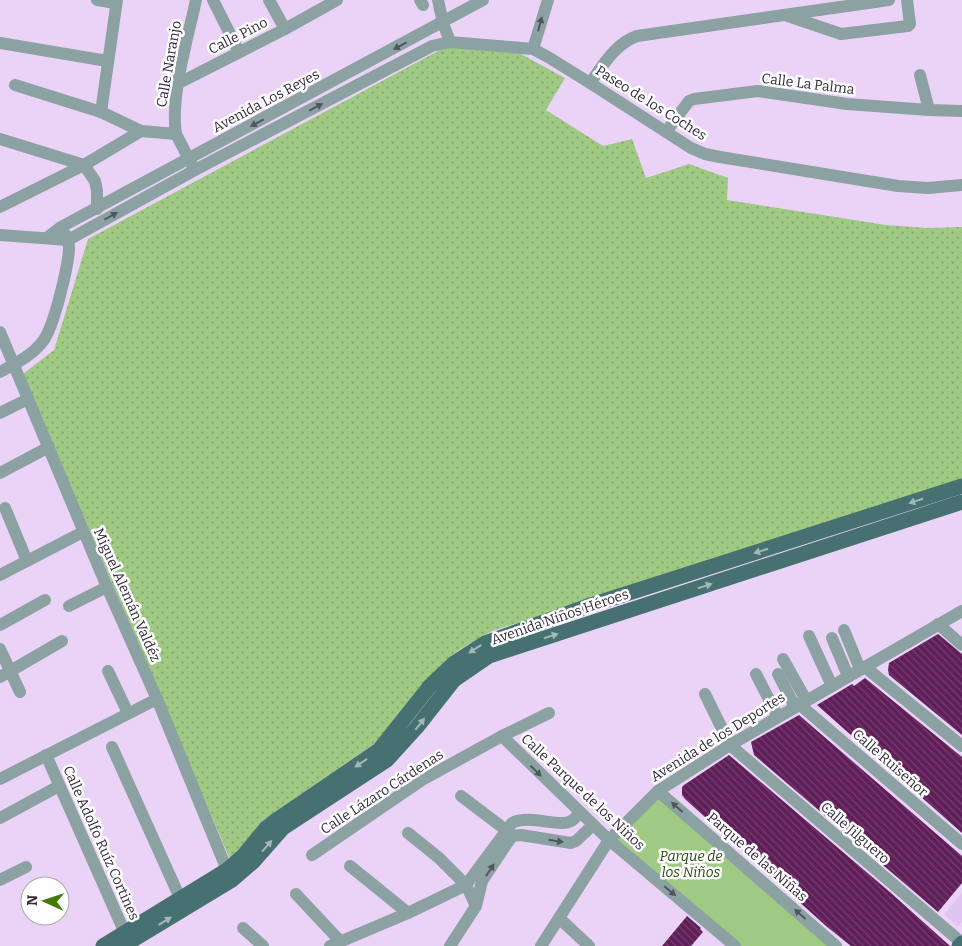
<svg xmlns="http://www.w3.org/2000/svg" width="962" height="946" viewBox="0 0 962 946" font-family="Bitter,serif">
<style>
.built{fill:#e0c5f0}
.grass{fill:url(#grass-dots)}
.park{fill:#a0ca84}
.building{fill:url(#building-back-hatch)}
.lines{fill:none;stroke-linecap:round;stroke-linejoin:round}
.minor{stroke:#8ca2a2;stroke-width:12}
.major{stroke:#467170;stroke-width:15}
.oneway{fill:#52545e}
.oneway2{fill:#a2b8b7}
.labels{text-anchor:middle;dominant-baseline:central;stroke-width:5;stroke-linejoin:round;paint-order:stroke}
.street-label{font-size:14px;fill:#332a39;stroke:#fefefe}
.park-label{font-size:14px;font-style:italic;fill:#2b4910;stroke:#fefefe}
</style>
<defs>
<pattern id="grass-dots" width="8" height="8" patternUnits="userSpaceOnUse" patternTransform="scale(1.25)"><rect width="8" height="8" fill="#a0ca84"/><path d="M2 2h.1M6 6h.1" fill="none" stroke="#83a46d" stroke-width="1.8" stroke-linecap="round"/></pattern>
<pattern id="building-back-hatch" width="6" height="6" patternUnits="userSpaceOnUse" patternTransform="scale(1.25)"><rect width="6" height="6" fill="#601e58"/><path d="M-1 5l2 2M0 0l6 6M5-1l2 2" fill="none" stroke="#743e6e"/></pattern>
</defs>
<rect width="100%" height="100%" fill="#ebd3f8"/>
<path class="built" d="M962 893V922L958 927 944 914Z"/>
<path class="grass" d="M451 47 521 54 565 78 546 110 603 146 632 139 646 178 689 164 728 178 727 200 886 225 927 228 962 227V481L492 631C475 641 455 650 441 665 418 690 400 721 374 744L262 821 233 857H229L23 374 54 350 88 239 438 51Z"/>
<path class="park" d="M658 794 836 946H736L610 839Z"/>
<g class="building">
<path d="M938 634 962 654V735L889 675 888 670 889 663Z"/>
<path d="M865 678 962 757V833L817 705 852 684 854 686Z"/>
<path d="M799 715 962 856V883L938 912 754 755 751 742Z"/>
<path d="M729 755 891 893 950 946H851L826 926 685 799 682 795V787L684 785Z"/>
<path d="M687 916 701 928 700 929 703 932 691 946H662Z"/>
</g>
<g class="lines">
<g class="minor">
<path d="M97 0 116 3"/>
<path d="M213 0 239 52"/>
<path d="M269 0 285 29"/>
<path d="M420 0 423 5"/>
<path d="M438 0 443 23 450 42"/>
<path d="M785 15 841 34 908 26 910 24 907 0"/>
<path d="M0 43 107 61"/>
<path d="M533 49 548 0"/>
<path d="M920 75 929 110"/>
<path d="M179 83 285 29 337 0"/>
<path d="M590 83C604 64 615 44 637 36L889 0"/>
<path d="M15 85 101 112 141 131 176 134 192 165"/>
<path d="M101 112 117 0"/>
<path d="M666 132 689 101 694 99 758 91 847 104 929 110 962 111"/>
<path d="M176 134C170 96 188 38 196 0"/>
<path d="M0 139 84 165 95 181 97 191V209"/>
<path d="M0 207 84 165 141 131"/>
<path d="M0 235 68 240 195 170 432 46 450 42 533 49 548 57 590 83 691 148 705 154 720 157 898 186 928 188 962 185"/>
<path d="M48 237 61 227 483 0"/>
<path d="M0 332 107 587 157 699 227 870"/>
<path d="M0 372C15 364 33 355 43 341 54 327 68 267 69 249 69 243 68 239 65 234"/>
<path d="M0 413 28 399"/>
<path d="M0 473 49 447"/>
<path d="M5 508 27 561"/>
<path d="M0 575 83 532"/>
<path d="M69 606 107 587"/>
<path d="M938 624 962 645"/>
<path d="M0 625 45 600"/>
<path d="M844 630 860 669"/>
<path d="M809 636 832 686"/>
<path d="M832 638 848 676"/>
<path d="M0 649 20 692"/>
<path d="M783 659 806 700"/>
<path d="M865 667 962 746"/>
<path d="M108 671 128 713"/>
<path d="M756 674 778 717"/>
<path d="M778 674 795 707"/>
<path d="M0 677 62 641"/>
<path d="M705 694 730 745 962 943"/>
<path d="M799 704 962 844"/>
<path d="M502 736 609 840 735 946"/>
<path d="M112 747 180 898"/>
<path d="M46 755 128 940"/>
<path d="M0 779 157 699"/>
<path d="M658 791 836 946"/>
<path d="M461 796 506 830"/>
<path d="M0 818 59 786"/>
<path d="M408 833 439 858 466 885 476 906 450 946"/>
<path d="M312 855 422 780 502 736 549 713"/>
<path d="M350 866 408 913"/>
<path d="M0 880 26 867"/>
<path d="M296 894 341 942"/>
<path d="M476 906 482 881 512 836 521 835 571 843 576 841 593 825"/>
<path d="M559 918 589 946"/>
<path d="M243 928 263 946"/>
<path d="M330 946 408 913 466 885 512 823C530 814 560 828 571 821 574 820 577 815 580 813"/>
<path d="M541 946 609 840 658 791 730 745 962 611"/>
</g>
<g class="major">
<path d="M103 946 227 870 243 856 266 828 275 821 379 750 430 686 454 663 485 643 585 607 962 486"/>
<path d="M123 946 232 880 253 862 283 828 387 760 417 727 454 680 489 656 962 502"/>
<path d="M959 946 962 943"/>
</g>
</g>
<defs><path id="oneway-solid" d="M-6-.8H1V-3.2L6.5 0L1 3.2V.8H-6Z" transform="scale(1.25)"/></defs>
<g class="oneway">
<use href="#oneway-solid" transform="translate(540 24) rotate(-75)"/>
<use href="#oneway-solid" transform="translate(400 46) rotate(152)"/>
<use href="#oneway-solid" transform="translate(316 107) rotate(-28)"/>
<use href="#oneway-solid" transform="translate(257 123) rotate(152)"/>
<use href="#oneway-solid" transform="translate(111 216) rotate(-29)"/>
<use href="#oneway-solid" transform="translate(536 771) rotate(44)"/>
<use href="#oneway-solid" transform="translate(677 807) rotate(-139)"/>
<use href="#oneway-solid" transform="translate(556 841) rotate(9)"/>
<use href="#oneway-solid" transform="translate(490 870) rotate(-57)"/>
<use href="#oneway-solid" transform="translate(670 891) rotate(40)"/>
<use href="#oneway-solid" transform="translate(800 914) rotate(-139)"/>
</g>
<g class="oneway2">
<use href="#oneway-solid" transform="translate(916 501) rotate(162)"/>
<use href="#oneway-solid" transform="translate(761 551) rotate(162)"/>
<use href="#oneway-solid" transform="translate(705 586) rotate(-18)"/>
<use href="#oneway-solid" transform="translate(551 636) rotate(-18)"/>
<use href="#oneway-solid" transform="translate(475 649) rotate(147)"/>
<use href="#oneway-solid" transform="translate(420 724) rotate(-52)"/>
<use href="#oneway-solid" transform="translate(361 763) rotate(146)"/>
<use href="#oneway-solid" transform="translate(267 846) rotate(-49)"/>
<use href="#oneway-solid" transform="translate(165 921) rotate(-31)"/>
</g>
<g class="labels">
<g class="street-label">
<text transform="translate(238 36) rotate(-27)">Calle Pino</text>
<text transform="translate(169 64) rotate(-80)">Calle Naranjo</text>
<text transform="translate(808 84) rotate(7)">Calle La Palma</text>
<text transform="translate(266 101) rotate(-28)">Avenida Los Reyes</text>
<text transform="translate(651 103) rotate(32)">Paseo de los Coches</text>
<text transform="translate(127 595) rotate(66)">Miguel Alemán Valdéz</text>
<text transform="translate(560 617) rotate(-19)">Avenida Niños Héroes</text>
<text transform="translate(718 737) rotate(-32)">Avenida de los Deportes</text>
<text transform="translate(890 763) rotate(41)">Calle Ruiseñor</text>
<text transform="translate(382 792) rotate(-33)">Calle Lázaro Cárdenas</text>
<text transform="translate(583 792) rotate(43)">Calle Parque de los Niños</text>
<text transform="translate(855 833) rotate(41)">Calle Jilguero</text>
<text transform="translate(101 843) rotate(66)">Calle Adolfo Ruíz Cortines</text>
<text transform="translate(757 857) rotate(41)">Parque de las Niñas</text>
</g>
<g class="park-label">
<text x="691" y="856">Parque de<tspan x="691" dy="16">los Niños</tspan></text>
</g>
</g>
<g transform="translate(45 901) rotate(273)"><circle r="24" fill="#fefefe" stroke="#ada9af"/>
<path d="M0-4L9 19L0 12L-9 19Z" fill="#457a09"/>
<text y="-8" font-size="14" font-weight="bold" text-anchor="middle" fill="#332a39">N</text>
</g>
</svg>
